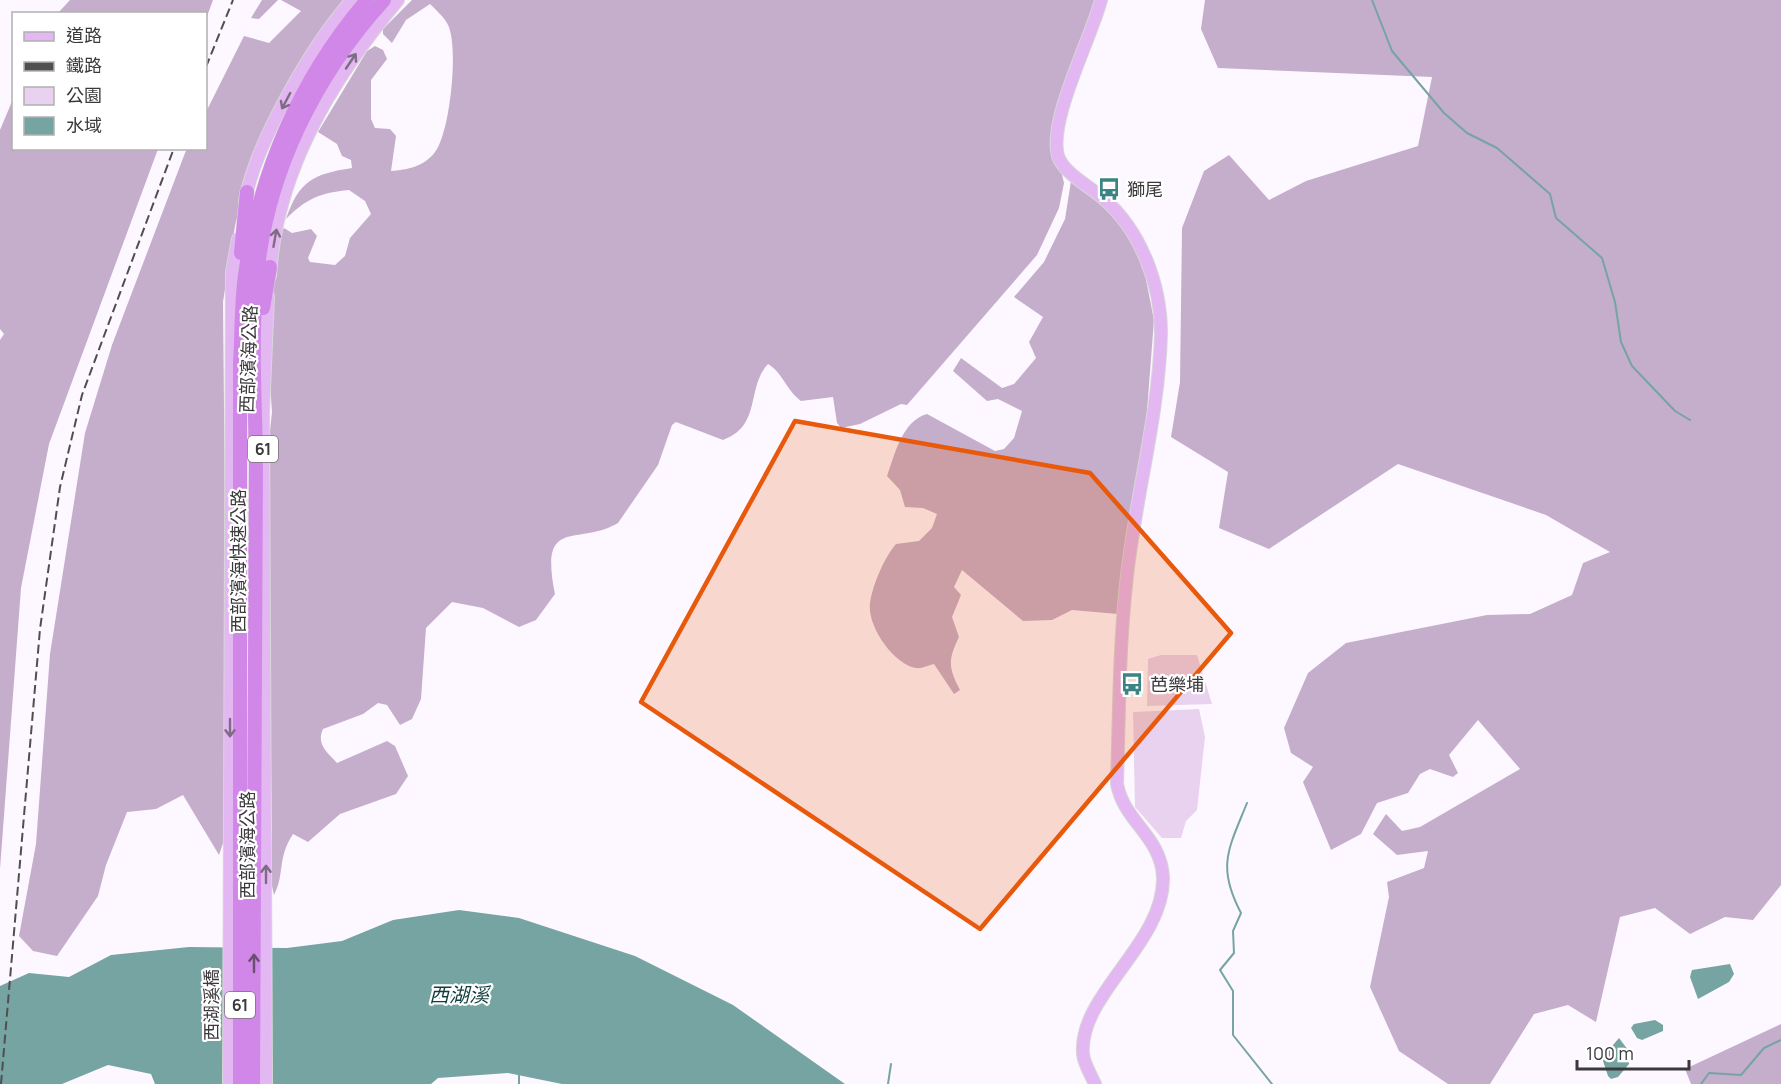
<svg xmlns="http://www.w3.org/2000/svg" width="1781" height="1084" viewBox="0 0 1781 1084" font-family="Manrope,'Noto Sans TC',sans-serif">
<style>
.green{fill:#e8d2f0}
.forest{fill:#c5aecc}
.water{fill:#76a4a3}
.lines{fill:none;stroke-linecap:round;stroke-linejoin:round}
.stream{stroke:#76a4a3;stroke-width:2}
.major-casing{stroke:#d8d7d8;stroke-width:14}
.highway-casing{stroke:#d8d7d8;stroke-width:15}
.major{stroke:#e3b7f1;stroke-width:12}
.highway{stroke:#d087e8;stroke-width:14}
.rail{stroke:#504e51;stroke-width:2;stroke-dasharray:9 4.5;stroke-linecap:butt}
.oneway{stroke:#7e6b84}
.oneway2{stroke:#685070}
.marked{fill:#e8590c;fill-opacity:0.2;stroke:#e8590c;stroke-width:4.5;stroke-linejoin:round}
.labels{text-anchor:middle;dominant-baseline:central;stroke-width:4.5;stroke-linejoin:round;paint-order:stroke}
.shield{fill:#fff;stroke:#767476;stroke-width:1.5}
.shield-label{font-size:16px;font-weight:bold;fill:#3b393c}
.poi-label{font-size:18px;fill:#3b393c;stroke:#fff;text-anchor:start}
.street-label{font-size:18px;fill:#3b393c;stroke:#fff}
.water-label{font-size:20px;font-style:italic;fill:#0f3c3c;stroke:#fff}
</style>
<rect width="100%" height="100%" fill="#fdf8ff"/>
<g class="green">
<path d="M1161 655H1197L1212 704 1147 706 1148 659Z"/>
<path d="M1199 709 1205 737 1197 810 1186 821 1181 838H1162L1135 807 1133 712Z"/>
</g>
<g class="forest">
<path d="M70 0H213L206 19V14L58 13Z"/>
<path d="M262 0H278L259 19 251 18Z"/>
<path d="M281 0H345L250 165 235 226 223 302 228 828 219 855 183 795 156 809 127 812 106 865 98 896 57 956 33 951 19 936 36 844 50 654 85 433 112 345 185 153 187 149 206 148V112L244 36 269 43 301 11Z"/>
<path d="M412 0H1095L1053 125 1052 132 1064 183 1059 208 1037 255 907 405 901 404 860 424 841 428 837 423 833 397 801 401C786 390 783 373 768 364 746 388 762 426 723 440L676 422 672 425 658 465 618 523C577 547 539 515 555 594L536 620 519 627 483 608 452 602 426 628 421 699 412 719 400 725 387 705 378 703 363 714 323 729C316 744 327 752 337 763L387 741 395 746 408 776 396 794 340 814 308 842 293 834C277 858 285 874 274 895L269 873 272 832 266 468 272 412 267 340 277 236 284 228 292 233 311 229 317 236 308 258 310 262 335 265 345 256 350 238 371 214 365 201 349 190C320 193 307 198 286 219 299 181 313 174 352 168L351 160 342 156 337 144 318 132 367 51 375 46 383 50 387 59 371 80V119L375 128 390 129 396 136 391 171C407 170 425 166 435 152 450 133 459 47 448 25 445 18 436 10 430 4L406 20 392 43 383 34V29Z"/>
<path d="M1205 0H1781V885L1753 920 1725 917 1690 934 1655 908 1620 917 1596 1022 1568 1005 1534 1014 1490 1084H1448L1399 1051 1370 987 1389 897 1387 882 1424 868 1428 851 1397 855 1373 834 1386 814 1402 831 1420 827 1520 769 1478 720 1449 755 1458 773 1453 777 1430 769 1420 774 1408 793 1377 803 1361 834 1331 850 1303 782 1313 767 1291 753 1284 728 1308 673 1346 643 1487 615 1530 614 1572 595 1583 563 1610 552 1546 515 1398 464 1269 549 1219 528 1228 472 1171 437 1180 382 1182 228 1204 171 1229 155 1269 200 1306 181 1418 146 1432 77 1218 68 1201 29Z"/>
<path d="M13 99 14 148 158 149 49 444 21 588 0 869V944V340L4 334 0 329V130Z"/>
<path d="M1078 176 1139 244 1154 320 1144 450 1118 614 1072 610 1052 620 1023 621 962 570 954 587 961 595 952 617 959 637C948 660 948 667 960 690L954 694 934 664C929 665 921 669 916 668 893 664 867 626 870 603 873 584 884 558 896 544L919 541 932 528 937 514 923 508 905 507 900 490 887 476C895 454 902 421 927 414L995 451 1004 449 1014 438 1022 411 998 399 987 401 953 371 961 358 1002 388 1014 384 1036 358 1029 342 1043 317 1014 297 1044 262 1065 219 1071 181Z"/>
<path d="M1781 1024V1084H1691L1685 1069Z"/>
</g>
<g class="water">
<path d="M459 910 519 918 635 956 733 1005 845 1084H562L508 1073 438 1078 431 1084H155L151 1074 108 1065 62 1084H0V986L29 973 69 977 111 955 189 947 287 948 342 941 393 920Z"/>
<path d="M1730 964 1734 974 1729 982 1698 999 1690 977 1692 970Z"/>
<path d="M1655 1020 1663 1025V1031L1642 1040 1637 1038 1631 1028 1634 1024Z"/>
<path d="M1619 1038 1628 1050 1629 1064 1618 1077 1611 1079 1608 1076 1602 1058Z"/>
</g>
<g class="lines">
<g class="stream">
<path d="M1372 0 1392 51 1444 113 1467 133 1497 148 1550 194 1556 218 1602 258 1615 302 1621 342 1632 366 1675 411 1690 420"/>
<path d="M1247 803C1229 848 1216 866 1241 913L1233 931 1234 953 1220 970 1233 991V1035L1272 1084"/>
<path d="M519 1075V1084"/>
<path d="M888 1084 891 1064"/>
<path d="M1701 1084 1709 1073 1741 1075 1764 1048 1781 1040"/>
</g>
<g class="major-casing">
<g id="major">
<path d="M245 201C256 142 312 45 352 0"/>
<path d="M270 276C276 171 332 79 398 0"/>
<path d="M229 1084 232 272 238 239"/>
<path d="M266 1084 263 412 268 296"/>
<path d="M1095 1084C1091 1075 1084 1064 1083 1054 1078 995 1165 943 1163 877 1161 836 1124 822 1117 784 1119 718 1119 651 1126 585 1134 501 1159 418 1161 333 1161 285 1141 231 1104 199 1091 187 1064 174 1058 156 1048 120 1091 39 1101 0"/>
</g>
</g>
<g class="highway-casing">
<g id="highway">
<path d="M241 253 247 192"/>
<path d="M263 308 270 267"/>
<path d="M240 1084V362C242 333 241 304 245 275 259 173 300 78 367 0"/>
<path d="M253 1084 256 458C255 398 251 336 257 276 267 173 315 76 384 0"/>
</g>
</g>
<use href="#major" class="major"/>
<use href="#highway" class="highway"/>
<g class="rail">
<path d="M206 67 233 0"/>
<path d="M1 1084 40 629 60 487 82 395 174 148"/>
</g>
</g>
<defs><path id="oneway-shaft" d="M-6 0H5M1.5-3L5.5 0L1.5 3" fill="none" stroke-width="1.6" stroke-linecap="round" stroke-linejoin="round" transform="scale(1.5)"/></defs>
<g class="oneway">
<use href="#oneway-shaft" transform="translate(351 61) rotate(-56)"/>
<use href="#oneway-shaft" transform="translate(286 101) rotate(118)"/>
<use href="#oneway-shaft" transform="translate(275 238) rotate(-80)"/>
<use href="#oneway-shaft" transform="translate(230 728) rotate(90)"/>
<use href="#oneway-shaft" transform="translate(266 874) rotate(-90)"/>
</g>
<use class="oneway2" href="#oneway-shaft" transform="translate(254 963) rotate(-90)"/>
<path class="marked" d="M795 421 1090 473 1231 633 980 929 641 702Z"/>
<defs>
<g id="bus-bare" transform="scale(1.8)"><path d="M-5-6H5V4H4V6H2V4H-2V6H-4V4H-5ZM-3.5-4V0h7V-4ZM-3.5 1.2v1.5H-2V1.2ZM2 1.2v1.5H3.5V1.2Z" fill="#3b8483" stroke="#fff" stroke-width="2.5" paint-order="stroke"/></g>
</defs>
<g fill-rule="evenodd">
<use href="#bus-bare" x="1109" y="189"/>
<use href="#bus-bare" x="1132" y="684"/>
</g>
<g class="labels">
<g class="shield">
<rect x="248" y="436" width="30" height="26" rx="4.5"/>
<rect x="225" y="992" width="30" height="26" rx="4.5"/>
</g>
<g class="shield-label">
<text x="263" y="449">61</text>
<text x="240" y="1005">61</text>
</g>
<g class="poi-label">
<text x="1127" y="189">獅尾</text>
<text x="1150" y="684">芭樂埔</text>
</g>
<g class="street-label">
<text transform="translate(248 359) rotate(-88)">西部濱海公路</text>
<text transform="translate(238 561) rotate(-90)">西部濱海快速公路</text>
<text transform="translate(247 845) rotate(-90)">西部濱海公路</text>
<text transform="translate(211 1005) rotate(-90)">西湖溪橋</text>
</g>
<g class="water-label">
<text x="459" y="994">西湖溪</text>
</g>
</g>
<rect x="12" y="12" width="195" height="138" fill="#ffffff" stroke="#b1b0b1" stroke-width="1.5"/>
<rect x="24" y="32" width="30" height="9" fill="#e3b7f1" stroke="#b1b0b1" stroke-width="1.5"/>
<text x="66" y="42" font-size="18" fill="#3b393c">道路</text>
<rect x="24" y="62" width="30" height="9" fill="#504e51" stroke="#b1b0b1" stroke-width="1.5"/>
<text x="66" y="72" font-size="18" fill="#3b393c">鐵路</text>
<rect x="24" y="87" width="30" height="18" fill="#e8d2f0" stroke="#b1b0b1" stroke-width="1.5"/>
<text x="66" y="102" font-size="18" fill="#3b393c">公園</text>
<rect x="24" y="117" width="30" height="18" fill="#76a4a3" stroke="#b1b0b1" stroke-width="1.5"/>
<text x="66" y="132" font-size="18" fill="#3b393c">水域</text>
<path d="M1577 1060v9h112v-9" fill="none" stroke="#3b393c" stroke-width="3"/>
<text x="1586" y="1060" font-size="18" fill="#3b393c" stroke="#ffffff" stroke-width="4.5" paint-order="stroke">100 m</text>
</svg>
